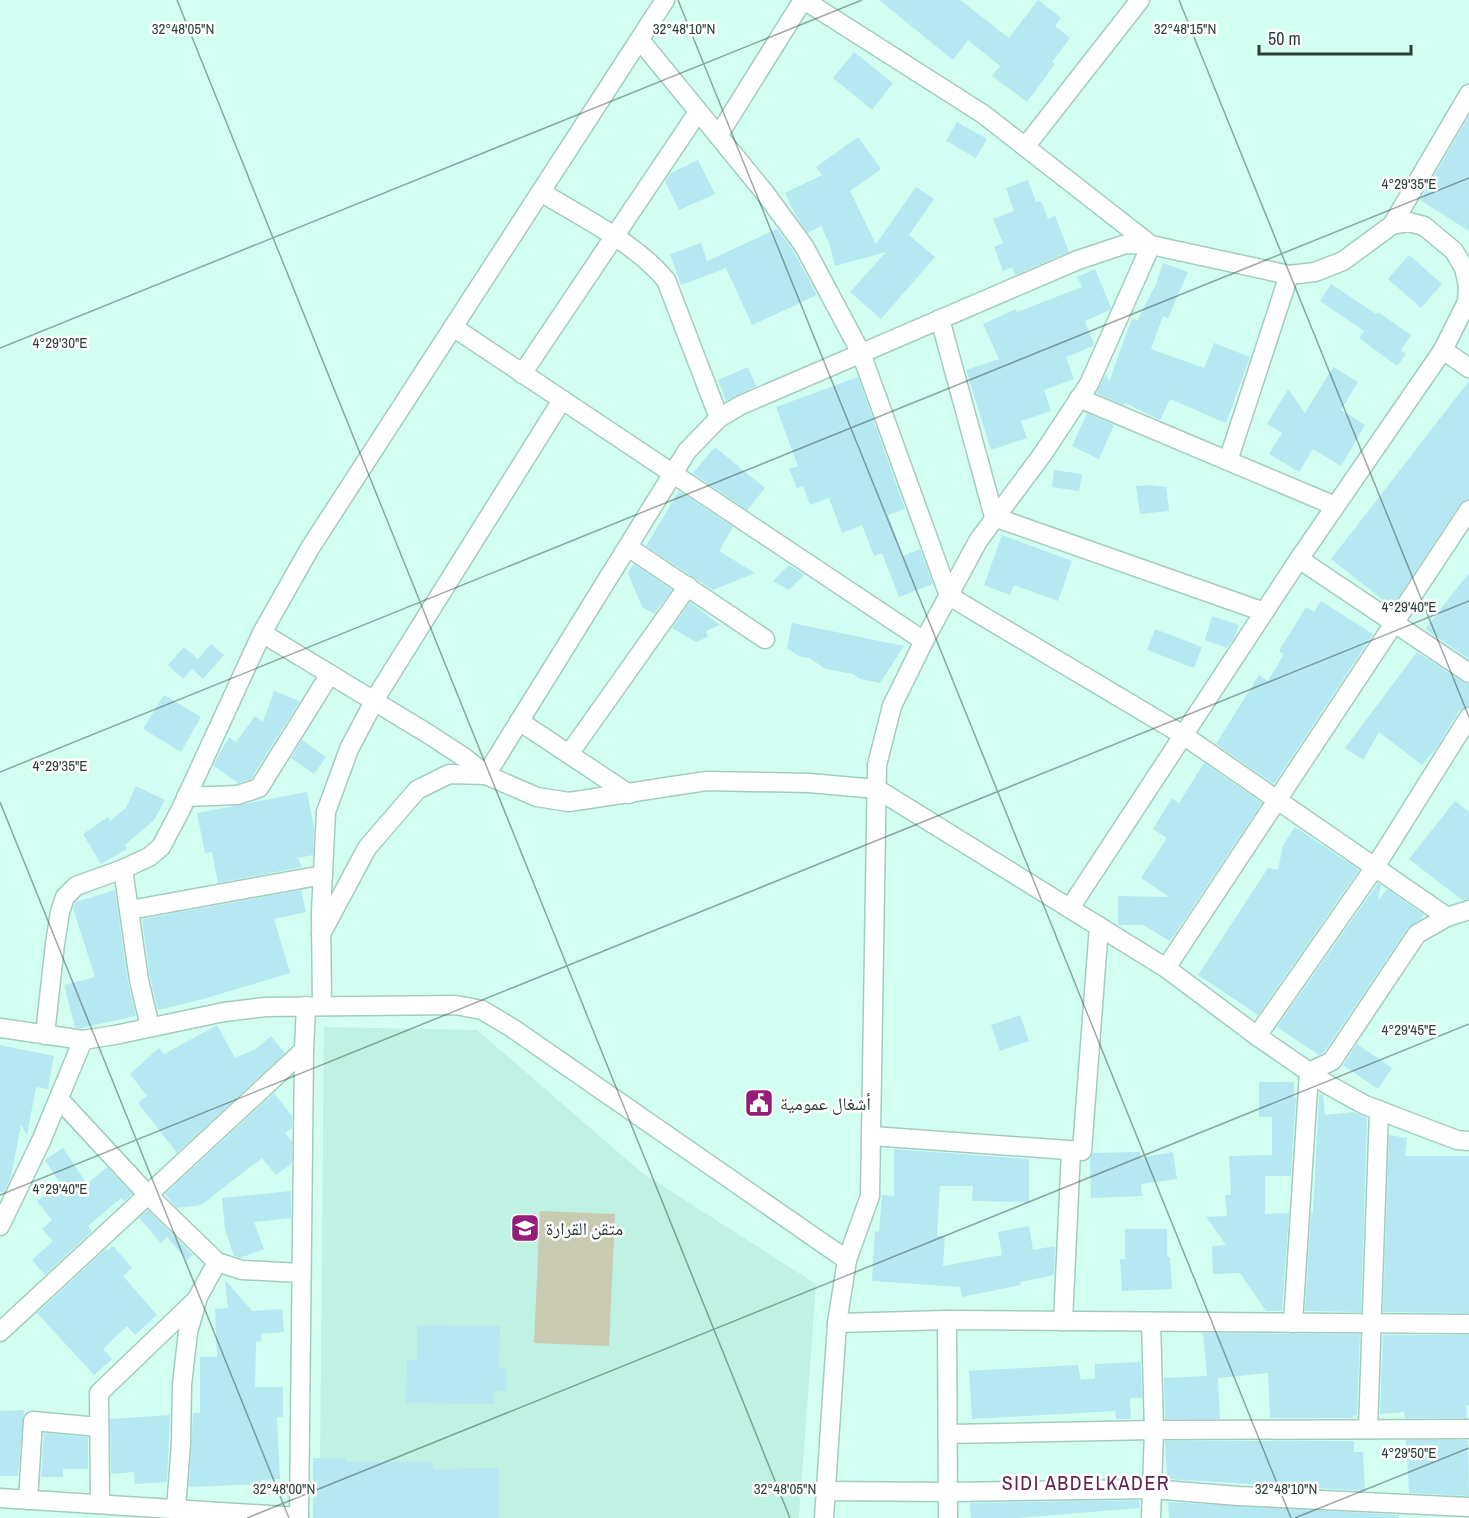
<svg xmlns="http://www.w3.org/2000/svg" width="1469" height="1518" viewBox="0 0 1469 1518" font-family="'Archivo Narrow','Noto Naskh Arabic',sans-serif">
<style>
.built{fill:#bff2e3}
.green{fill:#c9cab2}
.building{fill:#b5e8f0}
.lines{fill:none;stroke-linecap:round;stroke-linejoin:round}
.minor-casing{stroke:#a3ccc0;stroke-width:21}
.minor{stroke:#fff;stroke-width:18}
.ticks{fill:none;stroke:#2e3f3a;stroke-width:1.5;stroke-opacity:0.45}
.labels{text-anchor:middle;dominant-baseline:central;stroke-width:5;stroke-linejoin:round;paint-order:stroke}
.poi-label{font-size:18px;fill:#2e3f3a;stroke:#fff;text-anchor:start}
.neighbourhood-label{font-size:20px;letter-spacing:1.5px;fill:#60264f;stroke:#fff}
.ticks-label{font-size:15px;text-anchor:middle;fill:#2e3f3a;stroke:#fff;stroke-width:5;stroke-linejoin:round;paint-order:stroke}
</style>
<rect width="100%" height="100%" fill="#d3fef2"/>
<path class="built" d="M324 1027 477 1030 641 1172 816 1284 799 1518H346L348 1462H320Z"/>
<path class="green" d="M540 1211 615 1214 609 1346 534 1343Z"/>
<g class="building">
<path d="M879 0H960L1009 38 1038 0 1061 18 1055 26 1070 38 1052 62 1055 64 1027 102 992 76 1000 66 968 40 953 60Z"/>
<path d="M854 52 893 83 872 110 833 78Z"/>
<path d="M1469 116V231L1420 200Z"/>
<path d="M957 122 987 139 976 158 946 141Z"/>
<path d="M858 137 881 169 850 191 876 244 916 187 934 199 909 235 935 257 881 319 850 292 886 252 835 266 829 243 821 226 808 233 796 216 785 193 822 175 816 167Z"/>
<path d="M698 160 715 194 679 210 665 181 671 173Z"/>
<path d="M1028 180 1036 202 1041 201 1048 219 1055 216 1069 252 1015 275 1012 267 1003 271 994 247 1003 243 993 219 1014 211 1006 188Z"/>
<path d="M777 229 794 252 817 295 752 325 726 268 681 285 670 254 701 243 707 261Z"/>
<path d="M1409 255 1442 284 1421 308 1388 279Z"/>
<path d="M1163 263 1188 272 1168 318 1163 316 1151 349 1204 368 1214 343 1250 357 1226 423 1170 399 1160 420 1125 403 1124 405 1096 393 1106 374 1109 382 1132 318 1137 321 1156 284Z"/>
<path d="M1095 269 1111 307 1110 310 1085 321 1094 344 1093 346 1066 357 1074 379 1044 390 1051 411 1021 421 1027 438 991 450 966 370 999 359 983 324 1016 309 1017 312 1082 287 1077 277Z"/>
<path d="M1331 284 1376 314 1378 312 1411 335 1401 350 1406 354 1397 366 1359 338 1364 331 1320 301Z"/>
<path d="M748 367 756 386 726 401 718 380Z"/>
<path d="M1333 367 1358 382 1341 410 1365 425 1341 466 1313 449 1299 472 1269 454 1282 433 1267 424 1288 389 1305 413Z"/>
<path d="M858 377 905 509 888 515 903 556 920 549 933 584 899 597 882 553 874 556 862 525 842 533 829 498 810 505 803 486 797 488 789 469 798 466 776 407Z"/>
<path d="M1469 381V499L1460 504 1392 607 1331 559Z"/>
<path d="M1087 413 1114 425 1099 459 1072 446Z"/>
<path d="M715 447 765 488 747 510 693 473Z"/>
<path d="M1054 470 1082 474 1079 491 1052 487Z"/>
<path d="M1150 485 1166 487 1169 511 1140 514 1136 486Z"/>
<path d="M679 491 733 527 719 551 755 573 713 590 646 546Z"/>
<path d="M1002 535 1072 561 1058 601 1014 585 1010 595 984 585Z"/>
<path d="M634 564 672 590 654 614 642 607 628 573Z"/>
<path d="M789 565 804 575 789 590 773 581Z"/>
<path d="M1469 573V659L1425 629Z"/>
<path d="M1321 601 1373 634 1274 784 1216 744 1259 675 1268 681 1284 654 1279 651 1306 607 1314 612Z"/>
<path d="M690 602 720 625 706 631 708 637 696 642 672 628Z"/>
<path d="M1212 616 1239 625 1235 636 1227 648 1205 640Z"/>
<path d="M792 623 904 646 880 683 860 679 853 674 826 669 809 658 799 656 787 648Z"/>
<path d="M1155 629 1202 647 1194 668 1147 650Z"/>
<path d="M211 644 224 655 203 679 192 669 183 679 168 665 184 647 198 659Z"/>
<path d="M1417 652 1463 682 1469 684V706L1459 711 1436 749 1422 765 1379 732 1363 760 1345 748Z"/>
<path d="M274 691 300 701 251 779 238 783 213 765 229 737 236 742 255 716 263 722Z"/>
<path d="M164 695 201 717 181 752 143 729Z"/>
<path d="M302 740 326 757 314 774 291 758Z"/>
<path d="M1204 763 1262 803 1170 941 1143 925H1118V896L1169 897 1141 878 1167 838 1153 829 1172 798 1179 803Z"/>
<path d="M136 786 165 800 154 820 125 845 127 849 101 864 83 834 108 817 110 821 126 808Z"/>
<path d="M307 792 314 827 313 855 298 858 302 867 218 883 212 852 205 853 197 813Z"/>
<path d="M1455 801 1469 812V899L1462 900 1409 859Z"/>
<path d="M1295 827 1359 870 1258 1015 1198 975 1268 868 1278 870 1283 845Z"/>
<path d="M1378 883 1381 885 1378 901 1387 889 1424 915 1421 919 1408 928 1324 1052 1319 1055 1277 1027Z"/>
<path d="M115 890 128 982 136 1016 81 1028 75 1027 64 985 95 977 73 908 76 902Z"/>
<path d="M301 890 306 912 274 919 290 973 203 999 158 1010 150 978 142 919Z"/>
<path d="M1020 1015 1029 1041 1000 1051 991 1025Z"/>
<path d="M217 1025 235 1058 256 1049 271 1036 285 1053 177 1153 138 1103 147 1096 130 1074 159 1048 164 1054Z"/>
<path d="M1357 1044 1392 1068 1378 1089 1343 1065Z"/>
<path d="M0 1045 54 1056 48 1089 36 1087 27 1135 21 1125 11 1177 4 1192H0Z"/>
<path d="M1259 1082H1294V1098L1296 1097 1291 1176H1265V1214L1289 1213 1282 1311H1266L1240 1273 1213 1274 1212 1246 1226 1245 1206 1217 1227 1216 1225 1195H1231L1229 1156 1272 1155V1117H1259Z"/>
<path d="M274 1093 292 1116V1128L285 1133 292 1142V1163L276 1175 262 1158 201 1205 177 1208 165 1194Z"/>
<path d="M1319 1094 1323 1095 1325 1115 1354 1112 1367 1118 1361 1312 1305 1311 1311 1213H1313Z"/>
<path d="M1389 1135 1407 1138 1405 1156H1469V1313L1383 1312Z"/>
<path d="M63 1148 87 1184 107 1167 132 1194 124 1201 121 1198 88 1226 92 1231 45 1275 32 1260 53 1241 42 1229 52 1220 37 1201 60 1183 45 1160Z"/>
<path d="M894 1149 1029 1159V1202L972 1201 973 1186H940L937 1236H945L943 1266 1002 1255 998 1232 1029 1226 1033 1250 1055 1246 1054 1275 1020 1282 1021 1285 962 1297 960 1287 872 1281 875 1231 879 1232 882 1195 894 1196Z"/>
<path d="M1140 1152V1158L1173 1152 1177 1179 1141 1184 1142 1196 1091 1198 1090 1159 1093 1153Z"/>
<path d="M291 1191V1218L254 1222 264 1249 240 1258 234 1256 225 1229 222 1198Z"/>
<path d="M148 1210 193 1255 187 1260 167 1237 161 1243 139 1218Z"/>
<path d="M1125 1229H1167V1257H1170L1172 1289 1122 1291 1120 1259H1125Z"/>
<path d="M113 1246 132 1268 123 1276 157 1315 135 1335 127 1326 103 1349 112 1359 94 1375 37 1313 106 1249 108 1250Z"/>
<path d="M225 1280 254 1313 253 1311 282 1309 284 1332 261 1334 262 1341 256 1342 255 1387H283V1417H277L280 1479 261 1480V1484L189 1487 193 1413H200V1357H217L215 1309 228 1308Z"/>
<path d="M417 1325 500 1326 499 1368H506V1391H494V1404L406 1403 407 1360H417Z"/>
<path d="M1203 1333 1360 1334 1357 1415 1353 1416V1418H1270L1268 1373 1218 1378 1220 1419H1165L1164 1378 1207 1376Z"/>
<path d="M1383 1335H1469V1405L1466 1406 1467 1418H1405L1404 1412 1380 1414Z"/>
<path d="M1141 1362 1142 1398H1130L1131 1419H1116L1115 1411 972 1419 969 1371 1078 1365 1081 1380 1095 1378V1364Z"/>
<path d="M24 1410 18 1476H0V1411Z"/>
<path d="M170 1415 167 1482 135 1484 134 1472 111 1474 110 1419Z"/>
<path d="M44 1433 88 1437V1469H63V1477H41Z"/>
<path d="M1406 1440H1468L1469 1496 1409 1493Z"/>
<path d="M1165 1441H1354V1452H1363L1365 1491 1167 1479Z"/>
<path d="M313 1458 346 1459V1462H433V1469L499 1468V1518H313Z"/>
<path d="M1139 1500 1140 1508 1018 1518H971L970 1503Z"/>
<path d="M1168 1502 1399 1515V1518H1169Z"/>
</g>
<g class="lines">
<g class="minor-casing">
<g id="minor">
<path d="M804 0 983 114 1151 245 1089 384 1042 455 978 541 924 641 892 706 877 765 870 1196 847 1260 837 1323 824 1518"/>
<path d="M640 40 765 193 804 246 861 353 949 596 1183 735 1447 917"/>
<path d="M718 136 803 0"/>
<path d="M1025 147 1140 0"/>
<path d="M541 192C583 218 634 242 666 280L719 418"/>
<path d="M1392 225 1469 94"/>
<path d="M940 319 994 517 1264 612"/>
<path d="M453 327 924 641"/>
<path d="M1443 350 1469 368"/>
<path d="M522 374 698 112"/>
<path d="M1079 398 1335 506"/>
<path d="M1228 461 1289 275"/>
<path d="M628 547 765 639"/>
<path d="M1299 559 1469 673"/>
<path d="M262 633 430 735 465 758 486 775 687 451 719 418 741 405 1078 260 1126 244 1151 245 1289 275 1315 272 1343 261 1392 225 1409 222 1424 226 1454 251 1464 268 1468 286 1467 302 1443 350 1299 559 1070 908"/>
<path d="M519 721 629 794"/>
<path d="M569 754 688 586"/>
<path d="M186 797 237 795 259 788 330 674"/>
<path d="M123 869 139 980 150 1027"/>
<path d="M130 910 323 875"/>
<path d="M321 934 367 848 417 790 449 774 486 775 537 797 569 802 706 781 809 783 877 789 1166 968 1257 1036 1325 1083 1365 1105 1457 1140 1469 1141"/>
<path d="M1166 968 1469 510"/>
<path d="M322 1005 321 912 326 812 349 749 378 694 562 400"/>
<path d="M0 1028 83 1040 115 1035 224 1012 265 1007 456 1005 482 1010 512 1028 847 1260"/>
<path d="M45 1035 55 944 60 912 65 897 76 886 123 869 149 857 161 847 181 809 262 633 310 548 665 0"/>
<path d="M1257 1036 1375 867 1469 717"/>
<path d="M59 1099 148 1195 217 1262 242 1270 301 1273"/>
<path d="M872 1136 1082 1151 1099 926"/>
<path d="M0 1226 41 1141 83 1040"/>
<path d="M947 1320 948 1518"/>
<path d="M1063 1321 1071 1151"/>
<path d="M837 1323 947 1320 1469 1324"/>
<path d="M1293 1323 1309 1072 1332 1061 1417 934 1447 917 1469 910"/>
<path d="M0 1332 304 1050"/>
<path d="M1368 1429 1379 1110"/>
<path d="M948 1434 1154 1430 1469 1429"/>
<path d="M827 1491 948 1492 1151 1489 1239 1496 1469 1507"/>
<path d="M0 1498 299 1517"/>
<path d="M28 1500 33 1421 99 1427"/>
<path d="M100 1504 99 1393 197 1299"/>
<path d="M176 1509 181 1443 182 1385 188 1332 198 1297 217 1262"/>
<path d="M299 1518 304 1050 306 1006"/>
<path d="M1151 1518 1154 1430 1151 1322"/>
</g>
</g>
<use href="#minor" class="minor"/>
</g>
<path class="ticks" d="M177 0 790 1518M678 0 1291 1518M1179 0 1469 717M0 348 862 0M0 772 1469 178M0 802 289 1518M0 1195 1469 601M247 1518 1469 1024M1295 1518 1469 1448"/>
<defs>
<g id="civic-square" transform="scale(1.5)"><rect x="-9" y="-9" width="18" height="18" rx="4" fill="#951c78" stroke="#fff"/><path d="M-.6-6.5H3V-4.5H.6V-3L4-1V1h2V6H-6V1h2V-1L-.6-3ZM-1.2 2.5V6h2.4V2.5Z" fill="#fff"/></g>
<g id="school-square" transform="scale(1.5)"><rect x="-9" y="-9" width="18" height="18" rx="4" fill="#951c78" stroke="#fff"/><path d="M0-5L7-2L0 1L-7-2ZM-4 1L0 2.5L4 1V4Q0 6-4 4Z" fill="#fff"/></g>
</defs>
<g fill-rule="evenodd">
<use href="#civic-square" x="759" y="1103"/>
<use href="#school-square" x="525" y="1228"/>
</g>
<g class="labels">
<g class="poi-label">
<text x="780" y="1103">أشغال عمومية</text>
<text x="546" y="1228">متقن القرارة</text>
</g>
<g class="neighbourhood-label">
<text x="1086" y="1482">SIDI ABDELKADER</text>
</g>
</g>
<g class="ticks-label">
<text x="183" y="34">32°48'05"N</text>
<text x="684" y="34">32°48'10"N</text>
<text x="1185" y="34">32°48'15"N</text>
<text x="1409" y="189">4°29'35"E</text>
<text x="60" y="348">4°29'30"E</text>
<text x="1409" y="612">4°29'40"E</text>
<text x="60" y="771">4°29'35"E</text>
<text x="1409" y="1035">4°29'45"E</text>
<text x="60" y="1194">4°29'40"E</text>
<text x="1409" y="1458">4°29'50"E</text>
<text x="284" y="1494">32°48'00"N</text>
<text x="785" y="1494">32°48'05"N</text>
<text x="1286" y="1494">32°48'10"N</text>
</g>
<path d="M1259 45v9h152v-9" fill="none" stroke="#2e3f3a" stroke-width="3"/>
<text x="1268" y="45" font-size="18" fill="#2e3f3a" stroke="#ffffff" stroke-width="4.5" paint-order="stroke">50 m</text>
</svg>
